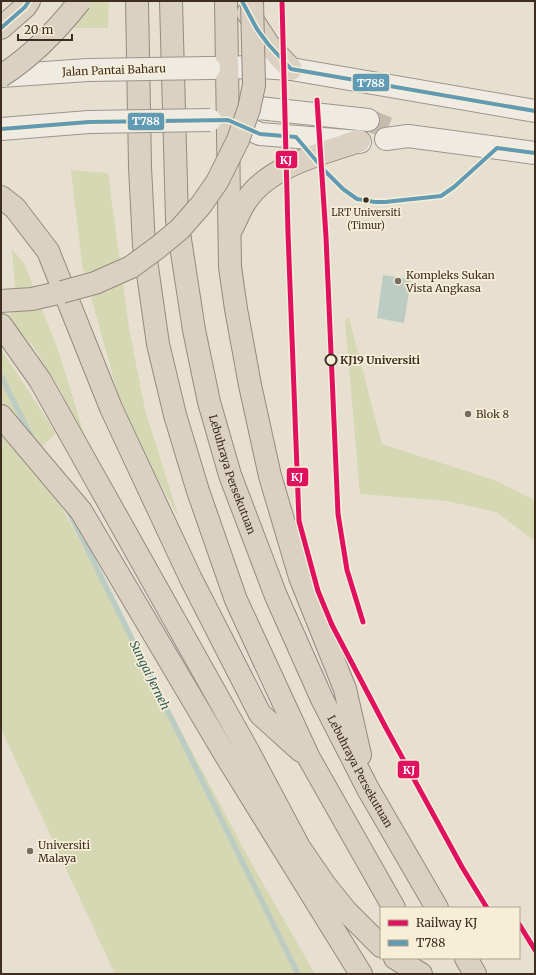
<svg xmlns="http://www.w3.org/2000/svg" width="536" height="975" viewBox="0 0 536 975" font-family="Merriweather,serif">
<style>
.green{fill:#d6d7b3}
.water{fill:#bcccc2}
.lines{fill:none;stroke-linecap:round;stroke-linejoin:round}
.stream{stroke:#bcccc2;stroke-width:5.5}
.secondary-tunnel{stroke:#c5bcae;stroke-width:22;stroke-dasharray:22 11;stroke-linecap:butt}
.secondary-casing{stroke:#9c958a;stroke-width:24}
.highway-casing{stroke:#928b80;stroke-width:24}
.secondary{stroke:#efebe3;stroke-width:22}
.highway{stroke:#dad1c2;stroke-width:22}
.secondary-bridge-casing{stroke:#9c958a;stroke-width:24;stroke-linecap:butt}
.highway-bridge-casing{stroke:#928b80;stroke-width:24;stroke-linecap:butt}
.secondary-bridge{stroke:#efebe3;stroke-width:22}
.highway-bridge{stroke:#dad1c2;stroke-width:22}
.bus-1-casing{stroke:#f7eed8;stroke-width:7}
.bus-1{stroke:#619bb3;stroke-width:4}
.rail-1-casing{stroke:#f7eed8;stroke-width:8}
.rail-1{stroke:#e0115f;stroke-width:5}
.bus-dot{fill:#3d2e20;stroke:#f7eed8;stroke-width:1.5}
.poi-dot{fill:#786c5e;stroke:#f7eed8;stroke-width:1.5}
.stop-dot{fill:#f7eed8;stroke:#3d2e20;stroke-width:2}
.labels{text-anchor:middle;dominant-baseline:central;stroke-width:3.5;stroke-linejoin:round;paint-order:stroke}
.bus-label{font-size:10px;fill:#3d2e20;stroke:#f7eed8}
.street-label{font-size:11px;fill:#3d2e20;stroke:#f7eed8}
.poi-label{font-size:11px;fill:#3d2e20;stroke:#f7eed8;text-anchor:start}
.stop-label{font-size:11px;font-weight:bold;fill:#3d2e20;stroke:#f7eed8;text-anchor:start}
.water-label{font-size:12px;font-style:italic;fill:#2f5d5a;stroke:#f7eed8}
.line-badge{stroke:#f7eed8;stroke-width:1.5}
.badge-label{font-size:11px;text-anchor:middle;font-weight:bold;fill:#fff}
</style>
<rect width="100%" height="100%" fill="#e7e0d1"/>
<g class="green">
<path d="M75 1H109L108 28H72Z"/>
<path d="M71 170 108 173 129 328 145 410 179 518 124 417 82 264Z"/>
<path d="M12 249 24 263 58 350 87 443 59 388 33 346 3 316 17 311Z"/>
<path d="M347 318H349L382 444 494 480 535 500V541L496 512 446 501 360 494 345 322Z"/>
<path d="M1 349 56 433 34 455 253 866 315 974H115L1 729Z"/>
</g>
<path class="water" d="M383 275 411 279 404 323 377 318Z"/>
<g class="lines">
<g class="stream">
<path d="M1 376 32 438"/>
<path d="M68 510 298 974"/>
</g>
<path class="secondary-tunnel" d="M368 120 388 128"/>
<g class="secondary-casing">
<g id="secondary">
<path d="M209 68 259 67 291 69 535 111"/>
<path d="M1 76 88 70"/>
<path d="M233 118 259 108 368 120"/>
<path d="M228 120 260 134 360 142"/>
<path d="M1 129 89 122"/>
<path d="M386 139 408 136 535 153"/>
</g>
</g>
<g class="highway-casing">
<g id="highway">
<path d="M137 1 140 167 144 246 158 344 175 415 198 491 236 600 309 758 394 908"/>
<path id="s1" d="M171 1 177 220 194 330 209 402 230 475 276 596 322 699 368 789 437 908"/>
<path d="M226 1 230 267 236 309 250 385 270 476 300 577 345 689 360 755"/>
<path d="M248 13 268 44 291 69"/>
<path d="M1 28 25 7 29 1"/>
<path d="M1 197 15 208 48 251 111 408 191 579 260 714 301 751"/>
<path d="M232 228C237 219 240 209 246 201 269 166 321 154 359 141"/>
<path d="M1 301 32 299 62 292"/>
<path d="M1 325 40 380 248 751 299 847 325 885 346 911 381 946"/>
<path d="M1 416 81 511 223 751 361 974"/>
<path d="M395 958 421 974"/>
<path d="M466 958 475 974"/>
</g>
</g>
<use href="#secondary" class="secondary"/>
<use href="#highway" class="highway"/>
<g class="secondary-bridge-casing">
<g id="secondary-bridge">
<path d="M88 70 209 68"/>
<path d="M89 122 210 120"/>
</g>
</g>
<g class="highway-bridge-casing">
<g id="highway-bridge">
<path d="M1 76C31 57 58 29 80 1"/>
<path d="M62 292 95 283 131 267 157 248 180 229 201 205 217 182 238 140 249 109 254 85 252 1"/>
</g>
</g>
<use href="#secondary-bridge" class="secondary-bridge"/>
<use href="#highway-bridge" class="highway-bridge"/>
<g class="bus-1-casing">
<g id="bus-1">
<path d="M242 1 257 29 268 44 291 69 535 111"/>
<path d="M1 28 25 7 29 1"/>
<path d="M1 129 89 122 228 120 260 134 296 137 325 171 343 189 357 199 375 202H385L441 196 454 187 497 148 535 153"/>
</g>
</g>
<use href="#bus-1" class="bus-1"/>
<g class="rail-1-casing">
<g id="rail-1">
<path d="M282 1 288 233 299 521 318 591 332 625 385 726 462 867 487 908"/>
<path d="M317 100 326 237 338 514 347 570 363 622"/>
<path d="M519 924 535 950"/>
</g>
</g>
<use href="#rail-1" class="rail-1"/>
</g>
<circle class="bus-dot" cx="366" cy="200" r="3.5"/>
<g class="poi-dot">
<circle cx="398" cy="281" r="4"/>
<circle cx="468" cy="414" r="4"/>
<circle cx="30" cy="851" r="4"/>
</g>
<circle class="stop-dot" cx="331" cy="360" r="5.5"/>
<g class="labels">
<g class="bus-label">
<text x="366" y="212">LRT Universiti<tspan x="366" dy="13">(Timur)</tspan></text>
</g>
<g class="street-label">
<text transform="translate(114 70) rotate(-2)">Jalan Pantai Baharu</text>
<text stroke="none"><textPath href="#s1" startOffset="480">Lebuhraya Persekutuan</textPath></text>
<text stroke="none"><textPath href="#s1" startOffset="804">Lebuhraya Persekutuan</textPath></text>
</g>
<g class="poi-label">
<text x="406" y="275">Kompleks Sukan<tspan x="406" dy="13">Vista Angkasa</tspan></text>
<text x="476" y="414">Blok 8</text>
<text x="38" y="845">Universiti<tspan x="38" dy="13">Malaya</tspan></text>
</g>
<g class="stop-label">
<text x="340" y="360">KJ19 Universiti</text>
</g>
<g class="water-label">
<text transform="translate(150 675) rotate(64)">Sungai Jerneh</text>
</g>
</g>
<g class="line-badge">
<rect x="352" y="73" width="38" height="19" rx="4" fill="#619bb3"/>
<rect x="127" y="112" width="38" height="19" rx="4" fill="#619bb3"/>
<rect x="275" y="150" width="23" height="19" rx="4" fill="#e0115f"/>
<rect x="286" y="467" width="23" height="20" rx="4" fill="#e0115f"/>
<rect x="397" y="760" width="23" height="19" rx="4" fill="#e0115f"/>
</g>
<g class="badge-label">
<text x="371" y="87">T788</text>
<text x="146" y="125">T788</text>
<text x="286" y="164">KJ</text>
<text x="297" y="481">KJ</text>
<text x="409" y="774">KJ</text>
</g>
<rect width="536" height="975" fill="none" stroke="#3d2e20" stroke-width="4"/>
<rect x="380" y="907" width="140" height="52" fill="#f7eed8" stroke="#ada18e"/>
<rect x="388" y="920" width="20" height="6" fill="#e0115f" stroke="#ada18e"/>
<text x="416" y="927" font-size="12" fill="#3d2e20">Railway KJ</text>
<rect x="388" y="940" width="20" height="6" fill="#619bb3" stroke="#ada18e"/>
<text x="416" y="947" font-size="12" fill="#3d2e20">T788</text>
<path d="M18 34v6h54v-6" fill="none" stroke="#3d2e20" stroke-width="2"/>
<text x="24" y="34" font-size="12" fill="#3d2e20" stroke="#f7eed8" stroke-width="3" paint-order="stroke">20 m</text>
</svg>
